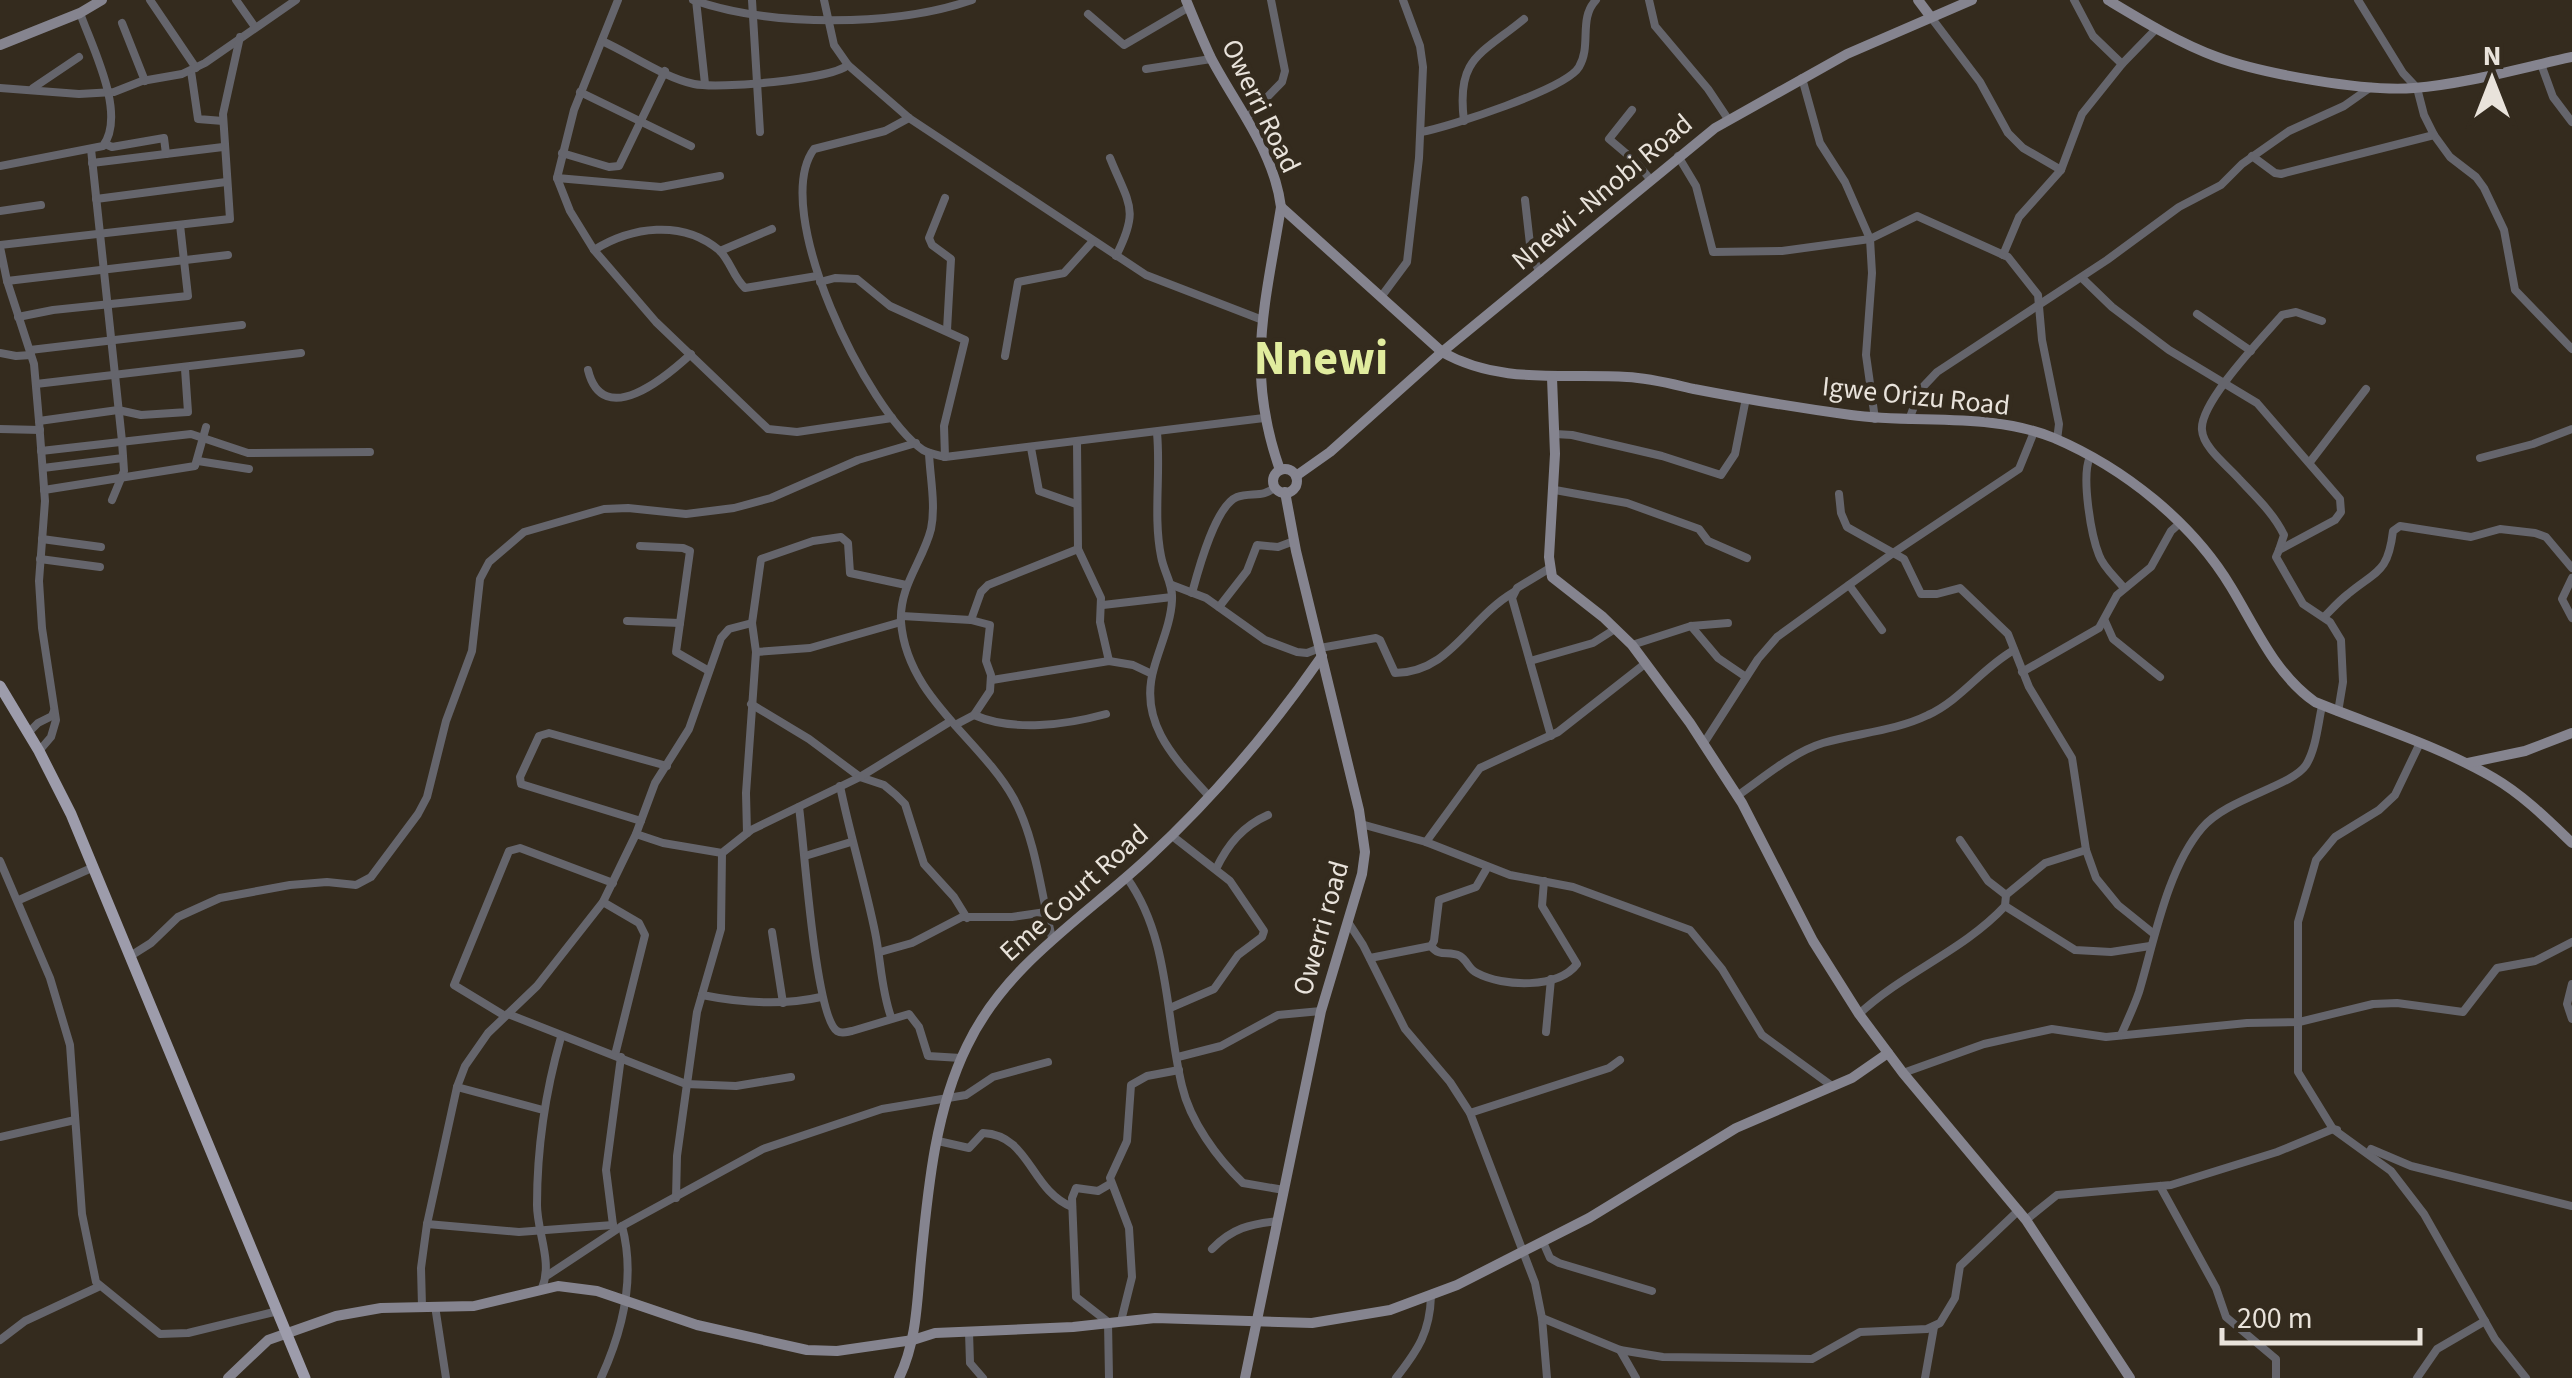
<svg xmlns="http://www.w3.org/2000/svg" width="2572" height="1378" viewBox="0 0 2572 1378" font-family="'Source Sans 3',sans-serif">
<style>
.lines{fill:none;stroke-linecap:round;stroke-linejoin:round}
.street{stroke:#65656c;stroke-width:8}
.secondary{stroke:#85848f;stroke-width:10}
.primary{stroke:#9d9cab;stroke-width:11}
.labels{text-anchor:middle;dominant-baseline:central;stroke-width:9;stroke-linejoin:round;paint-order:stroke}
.street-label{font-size:28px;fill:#e9e3db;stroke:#342b1e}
.town-label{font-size:48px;font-weight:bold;fill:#e1ec9e;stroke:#342b1e}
</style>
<rect width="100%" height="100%" fill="#342b1e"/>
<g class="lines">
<g class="street">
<path d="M150 0 196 68"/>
<path d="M236 0 255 27"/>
<path d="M618 0 574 110 557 178 570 211 594 250 656 322 768 429 797 432 892 418"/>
<path d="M693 0C771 27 894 27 972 0"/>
<path d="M696 0 705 84"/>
<path d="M752 0 760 132"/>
<path d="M824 0 834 45 848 65 909 118 1146 275 1260 319"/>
<path d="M1649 0 1655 26 1708 89 1728 119"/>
<path d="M2074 0 2093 36 2122 64"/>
<path d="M2358 0 2403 73 2417 88 2424 115 2434 135 2450 157 2476 177 2484 188 2504 230 2515 290 2572 349"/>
<path d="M1088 14 1124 45 1189 7"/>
<path d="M1930 16 1980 82 2008 133 2023 148 2061 170"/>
<path d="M122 23 145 81"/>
<path d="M602 41C631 54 663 77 694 84 718 89 831 80 848 65"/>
<path d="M2541 64 2553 97 2572 122"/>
<path d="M1146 69 1211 59"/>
<path d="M191 71 198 119 223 121"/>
<path d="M1802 78 1820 143 1845 182 1870 239 1872 273 1866 355 1875 419"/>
<path d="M0 88 79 94 114 92 142 81 182 74 205 63 296 0"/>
<path d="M33 88 79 57"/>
<path d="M580 92 691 146"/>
<path d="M1632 110 1609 139 1635 161 1650 179"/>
<path d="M909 118 885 131 814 149C769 210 867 411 923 450 930 454 938 455 945 457L1264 418"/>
<path d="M1246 119 1282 82 1285 71 1271 0"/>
<path d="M1464 121C1456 58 1480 55 1524 19"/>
<path d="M1421 132C1449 127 1566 89 1579 67 1592 45 1578 19 1596 0"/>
<path d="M105 144 112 147 164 138 166 154"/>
<path d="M91 149 122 441 124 471 112 500"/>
<path d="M562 153 609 167 619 166 665 71"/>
<path d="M1678 156 1696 186 1713 252 1782 251 1870 239 1917 216 2008 257 2038 295 2042 340 2059 424 2057 440"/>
<path d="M2252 156 2275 173 2281 174 2434 135"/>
<path d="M1110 158C1129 205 1140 209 1116 256"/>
<path d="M92 163 223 147"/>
<path d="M0 166 103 146C127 114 92 47 80 13"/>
<path d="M557 178 661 187 720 176"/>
<path d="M945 198 929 238 932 245 951 259 947 330"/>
<path d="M96 199 226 182"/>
<path d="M1525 200 1531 253 1540 273"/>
<path d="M0 211 41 205"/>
<path d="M0 245 230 219 223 114 240 37"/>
<path d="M0 247 7 281 34 364 39 421 45 501 39 581 42 628 56 720 51 737 39 751"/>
<path d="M594 250C631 227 682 219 719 250 730 260 733 277 745 288L817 276"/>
<path d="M720 251 772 229"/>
<path d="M2003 255 2019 217 2061 170 2082 114 2122 64 2157 28"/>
<path d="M2082 278 2112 307 2169 350 2257 403 2340 499 2341 512 2335 520 2279 550 2276 557 2303 604 2330 622 2341 640 2343 682 2338 712"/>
<path d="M7 281 228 255"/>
<path d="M820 282 835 278 857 279 890 306 965 340 944 426 945 457"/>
<path d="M1381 297 1407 262 1419 158 1423 67 1420 46 1403 0"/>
<path d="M2197 314 2251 351"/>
<path d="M18 317 53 310 188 296 180 225"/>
<path d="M30 350 242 325"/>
<path d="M0 353 16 356 31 355"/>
<path d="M1005 356 1018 282 1064 273 1093 241"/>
<path d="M588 370C603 431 667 376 691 354"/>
<path d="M36 384 301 353"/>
<path d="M1909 420 1920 390 1937 372 2107 260 2179 207 2221 185 2242 164 2289 131 2344 106 2371 87"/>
<path d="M39 421 118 410 141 415 188 412 185 369"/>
<path d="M0 429 40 430"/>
<path d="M1157 433C1161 473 1153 516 1161 556 1164 573 1173 583 1172 600 1171 623 1160 646 1154 668 1138 722 1174 758 1208 795"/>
<path d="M1555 434 1572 435 1662 456 1721 475 1735 454 1746 398"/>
<path d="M1077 442 1078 549 1101 598 1100 622 1109 661"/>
<path d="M1031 448 1039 491 1076 504"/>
<path d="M41 451 191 434 248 453 370 452"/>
<path d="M929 453C930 477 936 505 931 529 923 561 899 586 901 622 907 698 980 738 1014 799 1036 840 1041 893 1052 938"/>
<path d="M2090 457C2081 476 2091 535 2099 555 2103 567 2116 578 2124 588"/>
<path d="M2480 458 2533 444 2572 429"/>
<path d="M198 461 249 469"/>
<path d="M2310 462 2366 389"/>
<path d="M43 468 123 458"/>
<path d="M44 490 195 466 206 427"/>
<path d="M1555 490 1627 503 1699 529 1708 541 1747 558"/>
<path d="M1839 494 1841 513 1847 527 1904 559 1921 594H1937L1960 588 2008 634 2029 687 2072 758 2086 850 2096 878 2118 905 2154 934"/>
<path d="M42 539 101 547"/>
<path d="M640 546 683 548 690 551 676 652 709 671"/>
<path d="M2279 550 2284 535C2274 514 2256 497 2240 480 2229 467 2203 448 2202 430 2199 403 2263 337 2282 315L2296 312 2322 321"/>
<path d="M40 559 100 567"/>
<path d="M1550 568 1517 588 1512 598 1551 736"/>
<path d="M2572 578 2562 599 2572 618"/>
<path d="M1172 585 1206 598 1265 640 1297 652 1307 653 1320 648 1376 638 1380 640 1395 673C1451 672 1468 619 1514 592"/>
<path d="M1849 585 1882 630"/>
<path d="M1192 593C1198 571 1215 506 1237 497 1251 492 1264 498 1275 487"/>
<path d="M1103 605 1172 597"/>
<path d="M1219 607 1247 571 1257 545 1278 547 1294 541"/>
<path d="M902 616 971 620 990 625 986 661 991 675 990 691 974 715 955 725"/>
<path d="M2324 617C2332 609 2339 601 2348 594 2377 570 2388 573 2393 531L2400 526 2471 537 2500 529 2535 533 2546 537 2572 568"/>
<path d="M971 620 981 592 988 585 1078 549"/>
<path d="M627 621 680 623"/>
<path d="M2105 621 2113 639 2160 677"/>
<path d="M1691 626 1718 658 1746 677"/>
<path d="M1632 645 1691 626 1728 623"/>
<path d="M756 652 810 648 901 622"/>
<path d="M1530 661 1593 643 1615 629"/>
<path d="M2022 672 2099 628 2117 595 2151 567 2171 531 2180 523"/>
<path d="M992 680 1109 661 1133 665 1152 674"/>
<path d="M751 704 809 739 860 777 884 785 896 795 905 804 924 864 954 897 967 918"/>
<path d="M974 715C1013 732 1066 725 1106 714"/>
<path d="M28 733 38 723 52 716 54 711"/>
<path d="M1704 743 1758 659 1777 637 1893 553 2019 469 2034 432"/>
<path d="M2419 745 2395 795 2379 810 2335 837 2316 860 2298 922V1072L2333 1129 2391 1171 2424 1214 2495 1339 2526 1378"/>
<path d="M840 786C850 835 865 883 875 932 881 961 881 989 891 1017"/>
<path d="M1737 796C1763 778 1793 752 1823 743 1858 733 1895 731 1928 715 1961 700 1982 668 2014 650"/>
<path d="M799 807C804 842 815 1016 837 1031 842 1034 846 1032 852 1031L909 1014 919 1027 928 1056 961 1058"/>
<path d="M641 821 521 784 520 777 539 736 549 733 667 766"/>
<path d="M1361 824 1426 842 1510 875 1573 887 1690 930 1722 969 1762 1035 1832 1086"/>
<path d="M747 833 746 793 756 652 752 623 761 559 813 541 841 537 848 543 850 573 906 585"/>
<path d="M636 834 663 843 722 853 751 830 860 777 951 721"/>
<path d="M1426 842 1480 768 1558 732 1646 663"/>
<path d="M805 856 851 842"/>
<path d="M0 861 50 978 70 1045 82 1214 96 1282 160 1334 188 1333 278 1311"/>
<path d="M1216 869C1228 844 1243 826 1268 815"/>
<path d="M1127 878C1170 938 1165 1016 1182 1086 1190 1121 1217 1158 1243 1183L1284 1190"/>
<path d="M2006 895 2045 863 2086 850"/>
<path d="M19 900 94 867"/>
<path d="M603 902 639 923 645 935 615 1055"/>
<path d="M2005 906 2075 950 2111 952 2150 946"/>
<path d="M1348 922 1363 945 1405 1029 1450 1082 1470 1113 1535 1283 1542 1318 1547 1378"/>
<path d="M772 932 783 1003"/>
<path d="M1431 946C1440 958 1448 950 1460 956 1467 960 1469 970 1477 973 1503 987 1558 989 1577 964L1542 906 1544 881"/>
<path d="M880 952 912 943 962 917H1012L1046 912"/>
<path d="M132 955 151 943 178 917 220 898 290 885 327 882 356 885 371 877 418 814 427 797 446 721 472 651 480 579 489 562 524 532 604 509 628 508 686 514 734 508 771 498 858 460 916 443"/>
<path d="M1370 958 1431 946 1434 941 1439 900 1476 887 1487 868"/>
<path d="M2572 984 2567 1004 2572 1019"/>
<path d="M702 995C742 1003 781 1006 821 997"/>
<path d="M1170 1008 1214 989 1238 955 1262 937 1264 931 1230 881 1171 835"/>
<path d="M508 1014 686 1084 736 1086 791 1077"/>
<path d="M1859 1014C1904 972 1963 951 2005 906L2006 895 1988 881 1960 840"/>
<path d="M505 1016 454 985 509 851 520 848 613 883"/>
<path d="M1546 1032 1551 979"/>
<path d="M2121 1035C2127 1021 2134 1007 2139 992 2154 942 2167 869 2202 828 2227 798 2291 787 2306 765 2316 749 2318 724 2322 706"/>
<path d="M1178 1057 1221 1046 1278 1015 1321 1011"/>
<path d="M1903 1073 1984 1044 2052 1029 2106 1037 2247 1023 2299 1022 2373 1004 2397 1003 2463 1012 2497 968 2535 961 2572 942"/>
<path d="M457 1087 543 1110"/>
<path d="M1470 1113 1609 1068 1620 1060"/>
<path d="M0 1137 75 1120"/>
<path d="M938 1141 969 1148 983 1133C1030 1135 1030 1190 1072 1207"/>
<path d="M2371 1149 2411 1166 2572 1206"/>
<path d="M2160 1186 2216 1288 2226 1317 2276 1359V1378"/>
<path d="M676 1198 677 1156 697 1012 721 929 722 853"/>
<path d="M2026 1220 2057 1195 2171 1185 2277 1152 2333 1129 2337 1130"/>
<path d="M427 1224 519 1232 613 1225"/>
<path d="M613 1225 606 1170 621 1057"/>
<path d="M1543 1242 1550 1258 1559 1263 1652 1291"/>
<path d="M1212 1249C1232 1228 1250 1224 1278 1221"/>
<path d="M548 1275 622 1226 763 1149 882 1109 966 1095 993 1077 1048 1062"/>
<path d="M542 1288C553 1262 537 1232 537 1205 537 1146 545 1093 561 1037"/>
<path d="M422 1306 421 1268 427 1224 457 1087 465 1066 488 1033 537 986 603 902 636 834 655 783 689 729 721 638 729 629 752 623"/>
<path d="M435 1306 446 1378"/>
<path d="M1542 1318 1620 1350 1663 1357 1812 1359 1860 1332 1927 1329 1940 1323 1955 1298 1960 1266 2019 1210"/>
<path d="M1121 1321 1132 1277 1129 1228 1110 1178 1127 1141 1131 1085 1147 1076 1179 1070"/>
<path d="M969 1332 970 1363 983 1378"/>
<path d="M0 1340 25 1321 98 1287"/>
<path d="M1620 1350 1636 1378"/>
<path d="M601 1378C623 1330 636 1278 622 1226"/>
<path d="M1109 1378 1108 1322 1076 1297 1072 1198 1076 1188 1098 1191 1110 1184"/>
<path d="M1396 1378C1418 1350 1430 1332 1431 1296"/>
<path d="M1925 1378 1934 1327"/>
<path d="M2417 1378 2437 1349 2485 1321"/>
</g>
<g class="secondary">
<path d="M1186 0C1194 19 1202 39 1211 58 1236 106 1274 151 1281 207 1265 306 1245 371 1280 470"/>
<path d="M1918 0 1930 16"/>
<path d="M2108 0C2143 21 2179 43 2217 57 2263 74 2366 92 2414 88 2465 84 2521 68 2572 57"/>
<path d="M0 45 80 13 102 0"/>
<path d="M1281 207 1442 352C1500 385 1564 373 1627 377 1650 378 1672 384 1694 389 1746 399 1799 408 1851 415 1917 424 1991 412 2054 438 2124 468 2192 522 2231 587 2256 628 2275 674 2315 702 2374 726 2439 746 2494 778 2523 795 2548 820 2572 843"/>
<path d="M1552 378 1555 454 1549 557 1552 577 1603 617 1632 645 1690 723 1742 803 1813 941 1859 1014 1903 1073 2026 1220 2130 1378"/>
<circle cx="1285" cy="481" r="12"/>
<path d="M1296 476 1330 452 1442 352 1715 128 1847 54 1972 0"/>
<path d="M2468 763 2525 751 2572 733"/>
<path d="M228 1378 268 1340 336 1316 381 1308 474 1306 558 1286 597 1291 697 1325 807 1350 837 1351 913 1340 935 1333 1073 1327 1155 1318 1312 1323 1390 1310 1457 1285 1589 1218 1736 1128 1852 1078 1888 1053"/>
<path d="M899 1378C917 1341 917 1300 921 1260 928 1189 935 1111 967 1046 1006 964 1085 917 1149 857 1214 797 1272 728 1322 656"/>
<path d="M1245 1378 1321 1011 1362 874 1365 852 1359 810 1296 551 1285 492"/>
</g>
<path class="primary" d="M0 686 39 751 71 814 305 1378"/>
</g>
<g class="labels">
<g class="street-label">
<text transform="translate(1261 106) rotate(64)">Owerri Road</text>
<text transform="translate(1602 192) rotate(-40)">Nnewi -Nnobi Road</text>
<text transform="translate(1916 396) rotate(6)">Igwe Orizu Road</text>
<text transform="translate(1074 893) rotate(-42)">Eme Court Road</text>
<text transform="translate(1321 928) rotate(-74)">Owerri road</text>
</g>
<g class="town-label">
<text x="1321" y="359">Nnewi</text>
</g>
</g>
<g transform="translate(2492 80)" stroke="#342b1e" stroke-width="8" paint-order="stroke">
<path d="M0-8L18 38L0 25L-18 38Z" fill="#e9e3db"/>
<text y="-15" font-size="28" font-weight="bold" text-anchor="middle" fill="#e9e3db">N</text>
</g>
<path d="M2222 1328v15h198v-15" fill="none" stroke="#e9e3db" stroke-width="5"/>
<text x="2237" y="1328" font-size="30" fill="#e9e3db" stroke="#342b1e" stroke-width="8" paint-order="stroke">200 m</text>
</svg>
